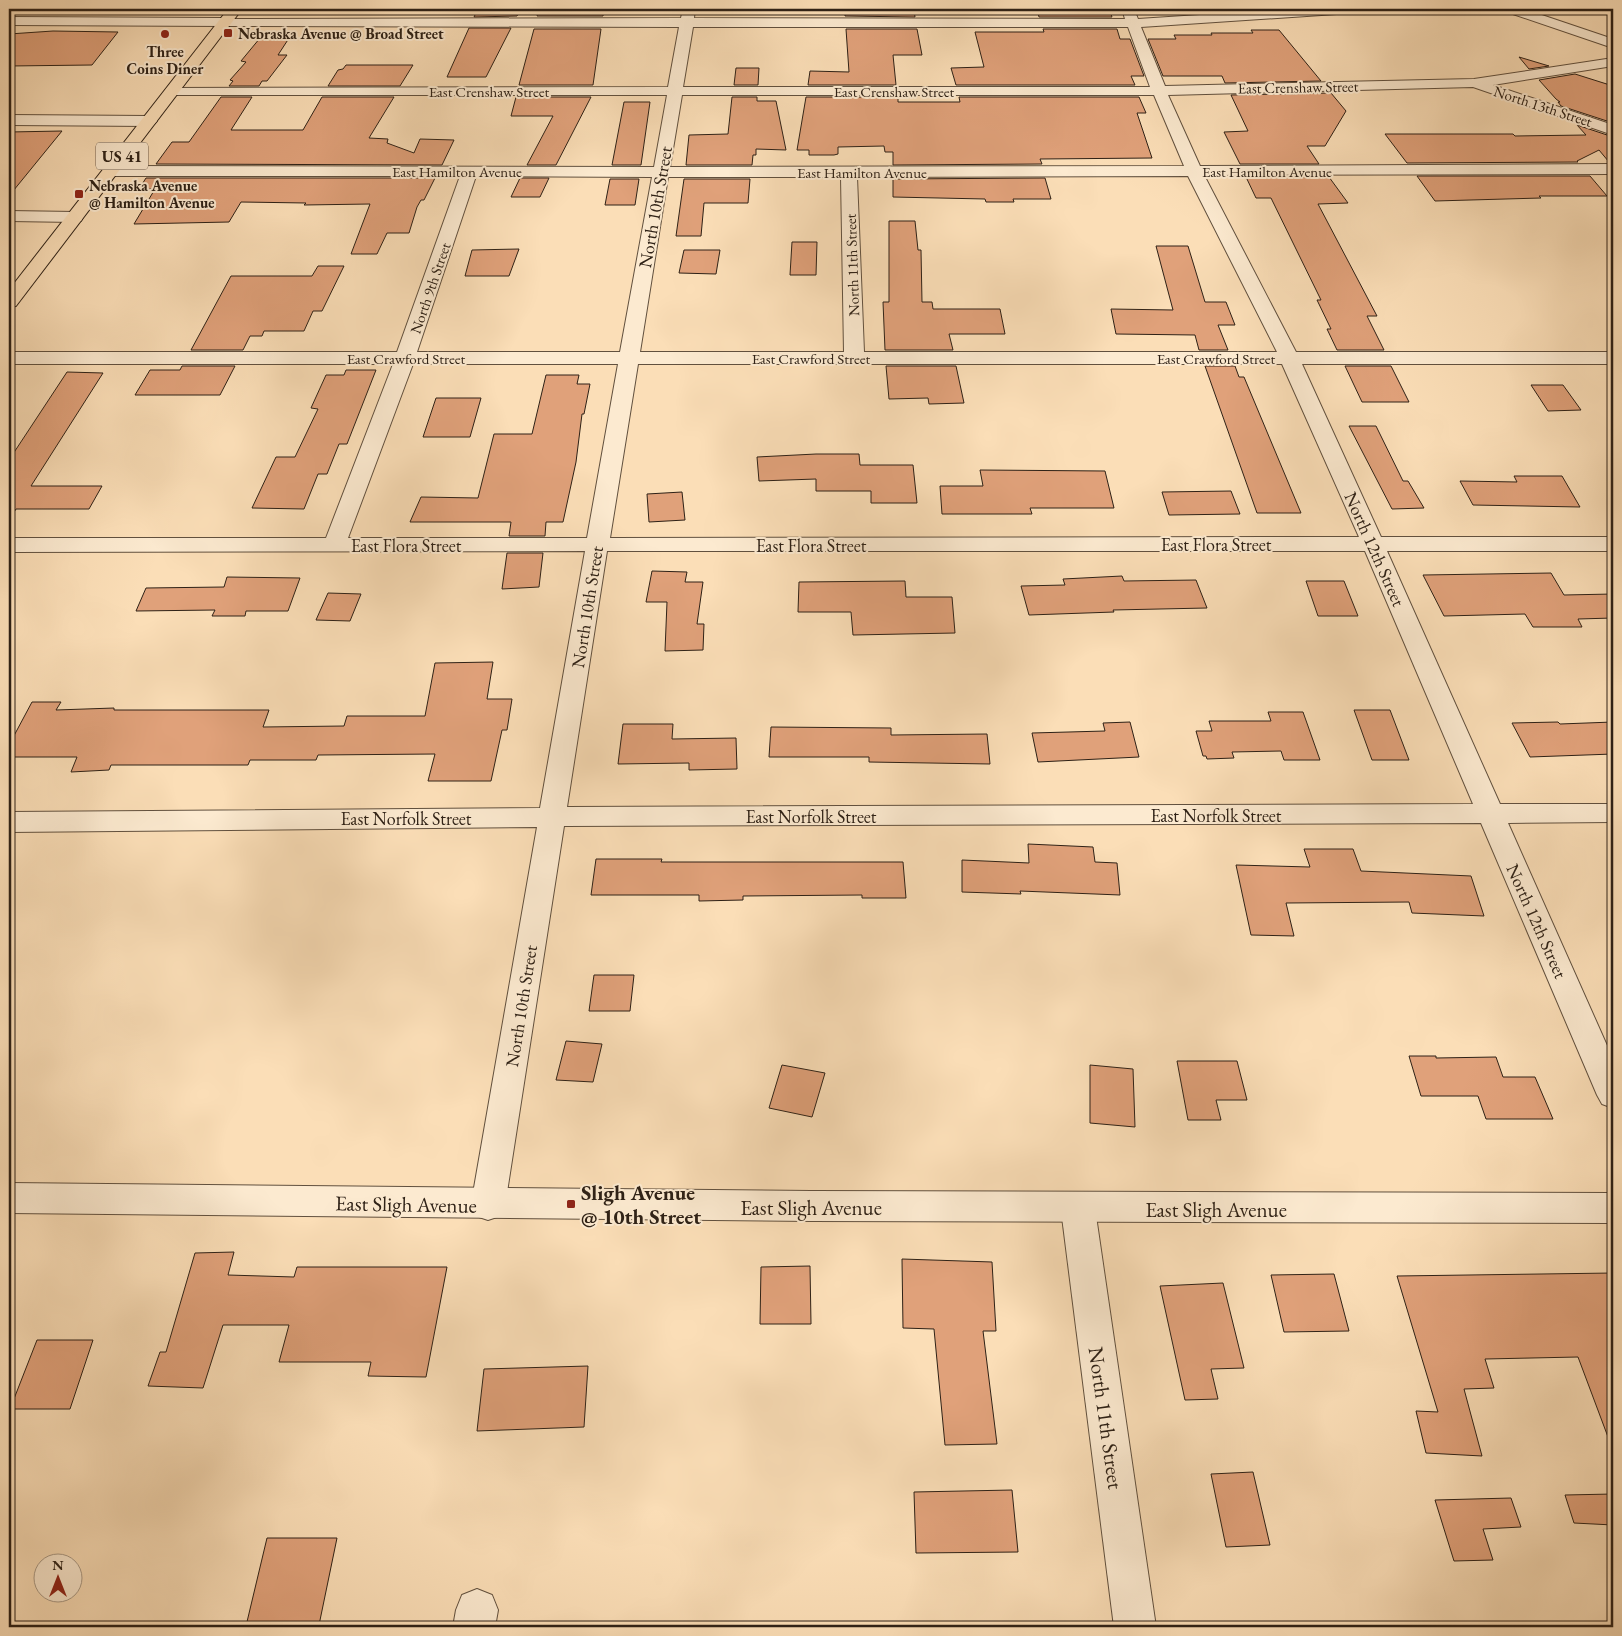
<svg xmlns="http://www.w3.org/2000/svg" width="1622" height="1636" viewBox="0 0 1622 1636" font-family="'EB Garamond',serif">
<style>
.building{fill:#e0a17a;stroke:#2e2116}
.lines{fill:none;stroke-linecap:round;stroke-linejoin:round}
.minor-casing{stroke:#61503e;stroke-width:2}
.tertiary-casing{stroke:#61503e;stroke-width:2}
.primary-casing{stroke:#2e2116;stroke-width:2}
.minor{fill:#fcead0;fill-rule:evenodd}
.tertiary{fill:#fcead0;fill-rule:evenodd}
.primary{fill:#fbdeb7;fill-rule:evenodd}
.poi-dot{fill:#8f2418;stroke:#fcead0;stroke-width:2}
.labels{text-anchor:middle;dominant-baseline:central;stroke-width:4;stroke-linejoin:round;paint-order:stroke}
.far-poi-label{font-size:15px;font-weight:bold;fill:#2e2116;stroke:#fcead0;text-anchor:start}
.far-street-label{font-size:15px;fill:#2e2116;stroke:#fcead0}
.shield{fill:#fcead0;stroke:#6c5d4e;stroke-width:1}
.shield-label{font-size:16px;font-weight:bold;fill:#2e2116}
.street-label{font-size:18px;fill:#2e2116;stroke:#fcead0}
.near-poi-label{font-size:21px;font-weight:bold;fill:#2e2116;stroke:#fcead0;text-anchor:start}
.near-street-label{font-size:21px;fill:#2e2116;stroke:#fcead0}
</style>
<rect width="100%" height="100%" fill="#fbdeb7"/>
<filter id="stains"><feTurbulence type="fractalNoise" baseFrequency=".004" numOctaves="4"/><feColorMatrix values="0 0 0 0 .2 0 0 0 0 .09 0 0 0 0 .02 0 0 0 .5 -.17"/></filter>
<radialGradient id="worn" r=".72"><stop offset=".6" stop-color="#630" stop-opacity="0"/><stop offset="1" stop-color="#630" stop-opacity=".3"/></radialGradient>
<g class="building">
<path d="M478 9H521L517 16 474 17Z"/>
<path d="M539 9H604L603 16H537Z"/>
<path d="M845 9H914L915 17 845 16Z"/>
<path d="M1037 9H1109L1112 17H1039Z"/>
<path d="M469 28H511L486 77H447Z"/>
<path d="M534 29H601L593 85H519Z"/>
<path d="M846 29H917L922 55H893L896 85H808L810 71 849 72Z"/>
<path d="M1043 29H1117L1120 39H1130L1144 76H1131L1135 85H956L951 68 984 67 975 32H1044Z"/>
<path d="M1251 30H1279L1321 81 1225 83 1222 76H1163L1148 39H1176L1174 35H1212L1211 33H1253Z"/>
<path d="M53 31 118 32 92 65 9 66V34Z"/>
<path d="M265 32H293L278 55H287L267 81H262L259 86H229L233 81 230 80 246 62 241 61Z"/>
<path d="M1519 57 1549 66 1529 69Z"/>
<path d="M346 65H413L400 86H328L338 70 343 69Z"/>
<path d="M736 68H759L758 85H734Z"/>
<path d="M1575 74 1613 86V123L1561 106 1558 102H1560L1556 99 1539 80Z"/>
<path d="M1331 93 1346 111 1325 146H1307L1319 164H1240L1224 132 1248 131 1231 95Z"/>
<path d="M221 97H252L231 130H303L322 97H394L369 138 388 139 387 143 414 153 420 139 454 140 442 165 156 164 172 142H189Z"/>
<path d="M516 97H591L556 165H527L553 116H511Z"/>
<path d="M732 97H757V101H776L786 150 756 149V155H753L752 165H686L689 135 728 134Z"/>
<path d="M806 97H898V102H960L959 97H1139L1146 113H1137L1152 158 1040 159 1042 164 893 165V152H885L884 146 838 147V154L834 155H809V150H797Z"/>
<path d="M624 102H650L641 165H612Z"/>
<path d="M1577 125 1613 137V162H1609L1599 150 1577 161 1578 162 1407 163 1385 134H1513L1515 136 1586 135Z"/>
<path d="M62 131 9 196V132Z"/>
<path d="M1417 176H1590L1607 196H1539L1541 198 1435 201Z"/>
<path d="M1246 177H1329L1348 203 1318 204 1377 316H1367L1384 350H1337L1327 329H1331L1317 300H1321L1271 198H1256Z"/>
<path d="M146 178H435L424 200H421L417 207 409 233H387L377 254H351L370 204 304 205 306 203 241 202 229 222 134 224 155 189H139Z"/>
<path d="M520 178H549L540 197H511Z"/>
<path d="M1045 178 1051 199H1013L1014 202H986L985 199 893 197V179Z"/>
<path d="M610 179H639L635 205H605Z"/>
<path d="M684 179H750L748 203H704L701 236H676Z"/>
<path d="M889 221H915L918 250H921L922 302H932L933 309H1000L1005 334H949L953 350H885L883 302H889Z"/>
<path d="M792 242H817L816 275H790Z"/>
<path d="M1156 246H1188L1205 302H1226L1235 325H1218L1228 350H1199L1195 335 1116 334 1111 309 1173 310Z"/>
<path d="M519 249 509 276H465L472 250Z"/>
<path d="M684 250H720L716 274 679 273Z"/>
<path d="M318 266H344L322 311H313L304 331H264L262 336H250L243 350H191L231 276H312Z"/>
<path d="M182 366H235L220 395H135L150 370H180Z"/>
<path d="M886 366H956L964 403 929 404 928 398 889 399Z"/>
<path d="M1205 366H1235L1239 377H1244L1301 513H1257Z"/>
<path d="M1345 366H1391L1409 402H1362Z"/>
<path d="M346 370H376L347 444H339L327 474H318L304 509 252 508 276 457H295L318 409 311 408 326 375H344Z"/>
<path d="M67 372 103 373 31 486H102L89 509H16L9 520V460Z"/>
<path d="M546 375H579L577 384H590L584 414H582L576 462 563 522H546L545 536H509L511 522H410L421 497 478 498 494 434H532Z"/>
<path d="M1531 385H1563L1581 410 1548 411Z"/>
<path d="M436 398H481L470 437H423Z"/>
<path d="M1349 426H1376L1403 481H1408L1424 508 1392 509Z"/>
<path d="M816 454H859L860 465H913L917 503H871V491H816V479L759 481 757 457Z"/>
<path d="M980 470 1105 471 1114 508H1030L1032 514H942L940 486H983Z"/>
<path d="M1514 476H1562L1580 507 1473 505 1460 481 1517 482Z"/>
<path d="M1231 491 1240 514 1169 515 1162 492Z"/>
<path d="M682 492 685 520 649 522 647 494Z"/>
<path d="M507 553H543L539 587 502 589Z"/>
<path d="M652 571 687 572 685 582H703L697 624H704L703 650 665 651 667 602H646Z"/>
<path d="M1551 573 1564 595 1613 594V618L1578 619 1582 627H1533L1525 614 1444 616 1423 575Z"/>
<path d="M1122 576 1124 581 1196 580 1207 608 1113 610 1114 612 1029 615 1021 586 1065 585 1063 579Z"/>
<path d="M227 577 300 578 288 611H246L245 616H212L215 610 136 611 146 588 224 587Z"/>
<path d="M905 581 906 597H952L955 633 853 635 851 612H798L799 582Z"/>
<path d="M1306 581H1344L1358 616H1318Z"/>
<path d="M328 593 361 594 350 621 316 620Z"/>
<path d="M493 662 487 699H512L507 730H502L491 781H428L435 754 318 755 316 760H250L248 765H111L109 770 71 772 77 757H9V745L32 702H61L56 710 114 708V710H269L263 727 344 726 347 716H425L435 663Z"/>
<path d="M1354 710H1390L1409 760H1372Z"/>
<path d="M1268 712H1303L1320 760H1284L1281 751 1232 752 1234 758 1207 759 1206 756H1203L1196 731H1212L1209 721H1271Z"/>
<path d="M1130 722 1139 757 1038 762 1032 733 1105 731 1103 723Z"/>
<path d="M1558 722 1560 724 1613 722V754L1530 757 1512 723Z"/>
<path d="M623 724H673L672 739 736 738 737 769 689 770V763L618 764Z"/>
<path d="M771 727 891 728V735L987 734 990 764 869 762V757H769Z"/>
<path d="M1028 844 1093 847 1095 862 1117 863 1120 895 1020 891 1021 894 962 892V860L1029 863Z"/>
<path d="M1304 849H1353L1361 871 1471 876 1484 916 1412 913 1409 902 1286 903 1294 936 1251 935 1236 865 1310 867Z"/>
<path d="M596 859H662L661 862H903L906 898H862V895L743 896V900L699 901V895H591Z"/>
<path d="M594 975H634L630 1011H589Z"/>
<path d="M566 1041 602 1044 593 1082 556 1080Z"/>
<path d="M1409 1056H1436V1058L1496 1057 1503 1077H1535L1553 1119H1486L1478 1096H1421Z"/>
<path d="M1177 1061H1237L1247 1100H1216L1221 1120H1188Z"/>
<path d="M782 1065 825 1073 812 1117 769 1108Z"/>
<path d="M1090 1065 1133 1069 1135 1127 1090 1123Z"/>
<path d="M234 1252 228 1275 294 1277 297 1267H447L426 1377 368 1376 371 1362H279L289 1325H223L203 1388 148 1386 160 1352H166L195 1253Z"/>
<path d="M902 1259 992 1262 996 1331H983L997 1444 945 1445 934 1329 903 1328Z"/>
<path d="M810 1266 811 1324H760L761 1267Z"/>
<path d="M1613 1273V1444L1611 1445 1578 1357 1485 1359 1494 1388 1464 1389 1482 1456 1426 1453 1416 1411 1438 1412 1397 1276Z"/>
<path d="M1334 1274 1349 1331 1284 1332 1271 1275Z"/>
<path d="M1223 1283 1244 1368 1211 1369 1218 1399 1185 1400 1160 1286Z"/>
<path d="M37 1340H93L70 1409H10Z"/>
<path d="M588 1366 584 1427 477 1431 484 1369Z"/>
<path d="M1253 1472 1270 1545 1226 1547 1211 1474Z"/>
<path d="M1012 1490 1018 1552 916 1553 914 1492Z"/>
<path d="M1613 1494V1525L1574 1523 1565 1495Z"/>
<path d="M1511 1498 1521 1527 1483 1529 1493 1560 1454 1561 1435 1500Z"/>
<path d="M267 1538H337L319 1625 246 1626Z"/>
</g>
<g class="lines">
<g class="minor-casing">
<g id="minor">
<path d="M683 9H695L694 18 1125 19 1122 9H1134L1138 19 1293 9H1358L1351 13 1141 27 1165 86 1474 79 1613 58V66L1493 85 1613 125V135L1473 87 1168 95 1200 166 1613 164V174L1204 175 1296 352H1613V364H1302L1381 537H1613V551H1387L1500 804H1613V822L1508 823 1613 1059V1108L1602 1104 1597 1095 1481 823 564 826 505 1205 500 1216 488 1220 476 1216 471 1205 537 827 9 832V812L540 808 585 551 9 552V538H326L393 364H9V352H397L460 176H111L105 174 103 171 105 168 111 166 654 167 667 95H172L167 94 165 91 167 88 668 87 679 27 225 26 220 25 218 22 220 19 681 18ZM693 27H1128L1150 87H683ZM682 95H1154L1184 166 670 167ZM476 176 652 177 620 352H417ZM1188 176 1277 352H864L857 177ZM668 177H841L844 352H640ZM413 364H618L587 538H348ZM638 364H1282L1359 537 610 538ZM607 551H1365L1473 804 567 807Z"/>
<path d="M1505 9H1524L1613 39V48L1507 12Z"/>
<path d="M9 115 149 116 154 118 157 121 154 124 149 126 9 125Z"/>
<path d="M9 211 75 212 81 213 83 217 81 221 75 222 9 221Z"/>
<path d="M1078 1194 1090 1198 1095 1209 1156 1627H1114L1061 1209 1066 1198Z"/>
<path d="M477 1589 492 1595 498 1610 495 1627H453L456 1610 462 1595Z"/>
</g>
</g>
<g class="tertiary-casing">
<g id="tertiary">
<path d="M9 17 225 18 232 22 225 26 9 25Z"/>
<path d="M9 1183 811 1191 1613 1193V1223L811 1221 9 1213Z"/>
</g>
</g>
<g class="primary-casing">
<path id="primary" d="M228 9H242L16 306 9 307V290Z"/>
</g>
<use href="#minor" class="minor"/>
<use href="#tertiary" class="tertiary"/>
<use href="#primary" class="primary"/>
</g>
<g class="poi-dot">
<rect x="223" y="28" width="10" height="10" rx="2.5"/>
<circle cx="165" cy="34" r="5"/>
<rect x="74" y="189" width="10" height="10" rx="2.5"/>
<rect x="566" y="1199" width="10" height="10" rx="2.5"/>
</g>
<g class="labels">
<g class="far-poi-label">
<text x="238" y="33">Nebraska Avenue @ Broad Street</text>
<text x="165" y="51" text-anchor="middle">Three<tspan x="165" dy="17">Coins Diner</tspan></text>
<text x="89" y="185">Nebraska Avenue<tspan x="89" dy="17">@ Hamilton Avenue</tspan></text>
</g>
<g class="far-street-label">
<text transform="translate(1298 87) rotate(-1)">East Crenshaw Street</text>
<text x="489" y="91">East Crenshaw Street</text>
<text x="894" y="91">East Crenshaw Street</text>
<text transform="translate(1543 106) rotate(18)">North 13th Street</text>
<text x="457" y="171">East Hamilton Avenue</text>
<text x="1267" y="171">East Hamilton Avenue</text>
<text x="862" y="172">East Hamilton Avenue</text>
<text transform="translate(852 265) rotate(-92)">North 11th Street</text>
<text transform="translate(430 288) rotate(-71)">North 9th Street</text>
<text x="406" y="358">East Crawford Street</text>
<text x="811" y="358">East Crawford Street</text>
<text x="1216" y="358">East Crawford Street</text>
</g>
<rect class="shield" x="96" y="142.5" width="52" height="27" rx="4"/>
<g class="shield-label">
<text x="122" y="156">US 41</text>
</g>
<g class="street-label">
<text transform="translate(655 207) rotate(-80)">North 10th Street</text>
<text x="1216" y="544">East Flora Street</text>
<text x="406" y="545">East Flora Street</text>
<text x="811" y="545">East Flora Street</text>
<text transform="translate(1375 549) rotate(66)">North 12th Street</text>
<text transform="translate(587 607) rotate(-81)">North 10th Street</text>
<text x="1216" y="815">East Norfolk Street</text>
<text x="811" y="816">East Norfolk Street</text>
<text x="406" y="818">East Norfolk Street</text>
<text transform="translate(1537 921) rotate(66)">North 12th Street</text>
<text transform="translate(521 1006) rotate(-81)">North 10th Street</text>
</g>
<g class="near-poi-label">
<text x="581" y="1192">Sligh Avenue<tspan x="581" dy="24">@ 10th Street</tspan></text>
</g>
<g class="near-street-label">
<text transform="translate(406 1204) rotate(1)">East Sligh Avenue</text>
<text x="811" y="1207">East Sligh Avenue</text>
<text x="1216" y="1209">East Sligh Avenue</text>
<text transform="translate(1106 1418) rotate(82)">North 11th Street</text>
</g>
</g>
<rect width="1622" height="1636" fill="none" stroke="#fbdeb7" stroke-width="30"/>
<rect x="10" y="10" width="1602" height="1616" fill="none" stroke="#2e2116" stroke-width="2.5"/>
<rect x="15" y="15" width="1592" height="1606" fill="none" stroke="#2e2116"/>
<g transform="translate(58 1578)"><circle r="24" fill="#fcead0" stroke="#aa9a86"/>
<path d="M0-4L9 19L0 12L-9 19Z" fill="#8f2418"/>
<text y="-8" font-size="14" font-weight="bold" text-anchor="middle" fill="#2e2116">N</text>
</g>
<rect width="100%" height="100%" filter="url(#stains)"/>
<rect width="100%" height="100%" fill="url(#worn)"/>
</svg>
